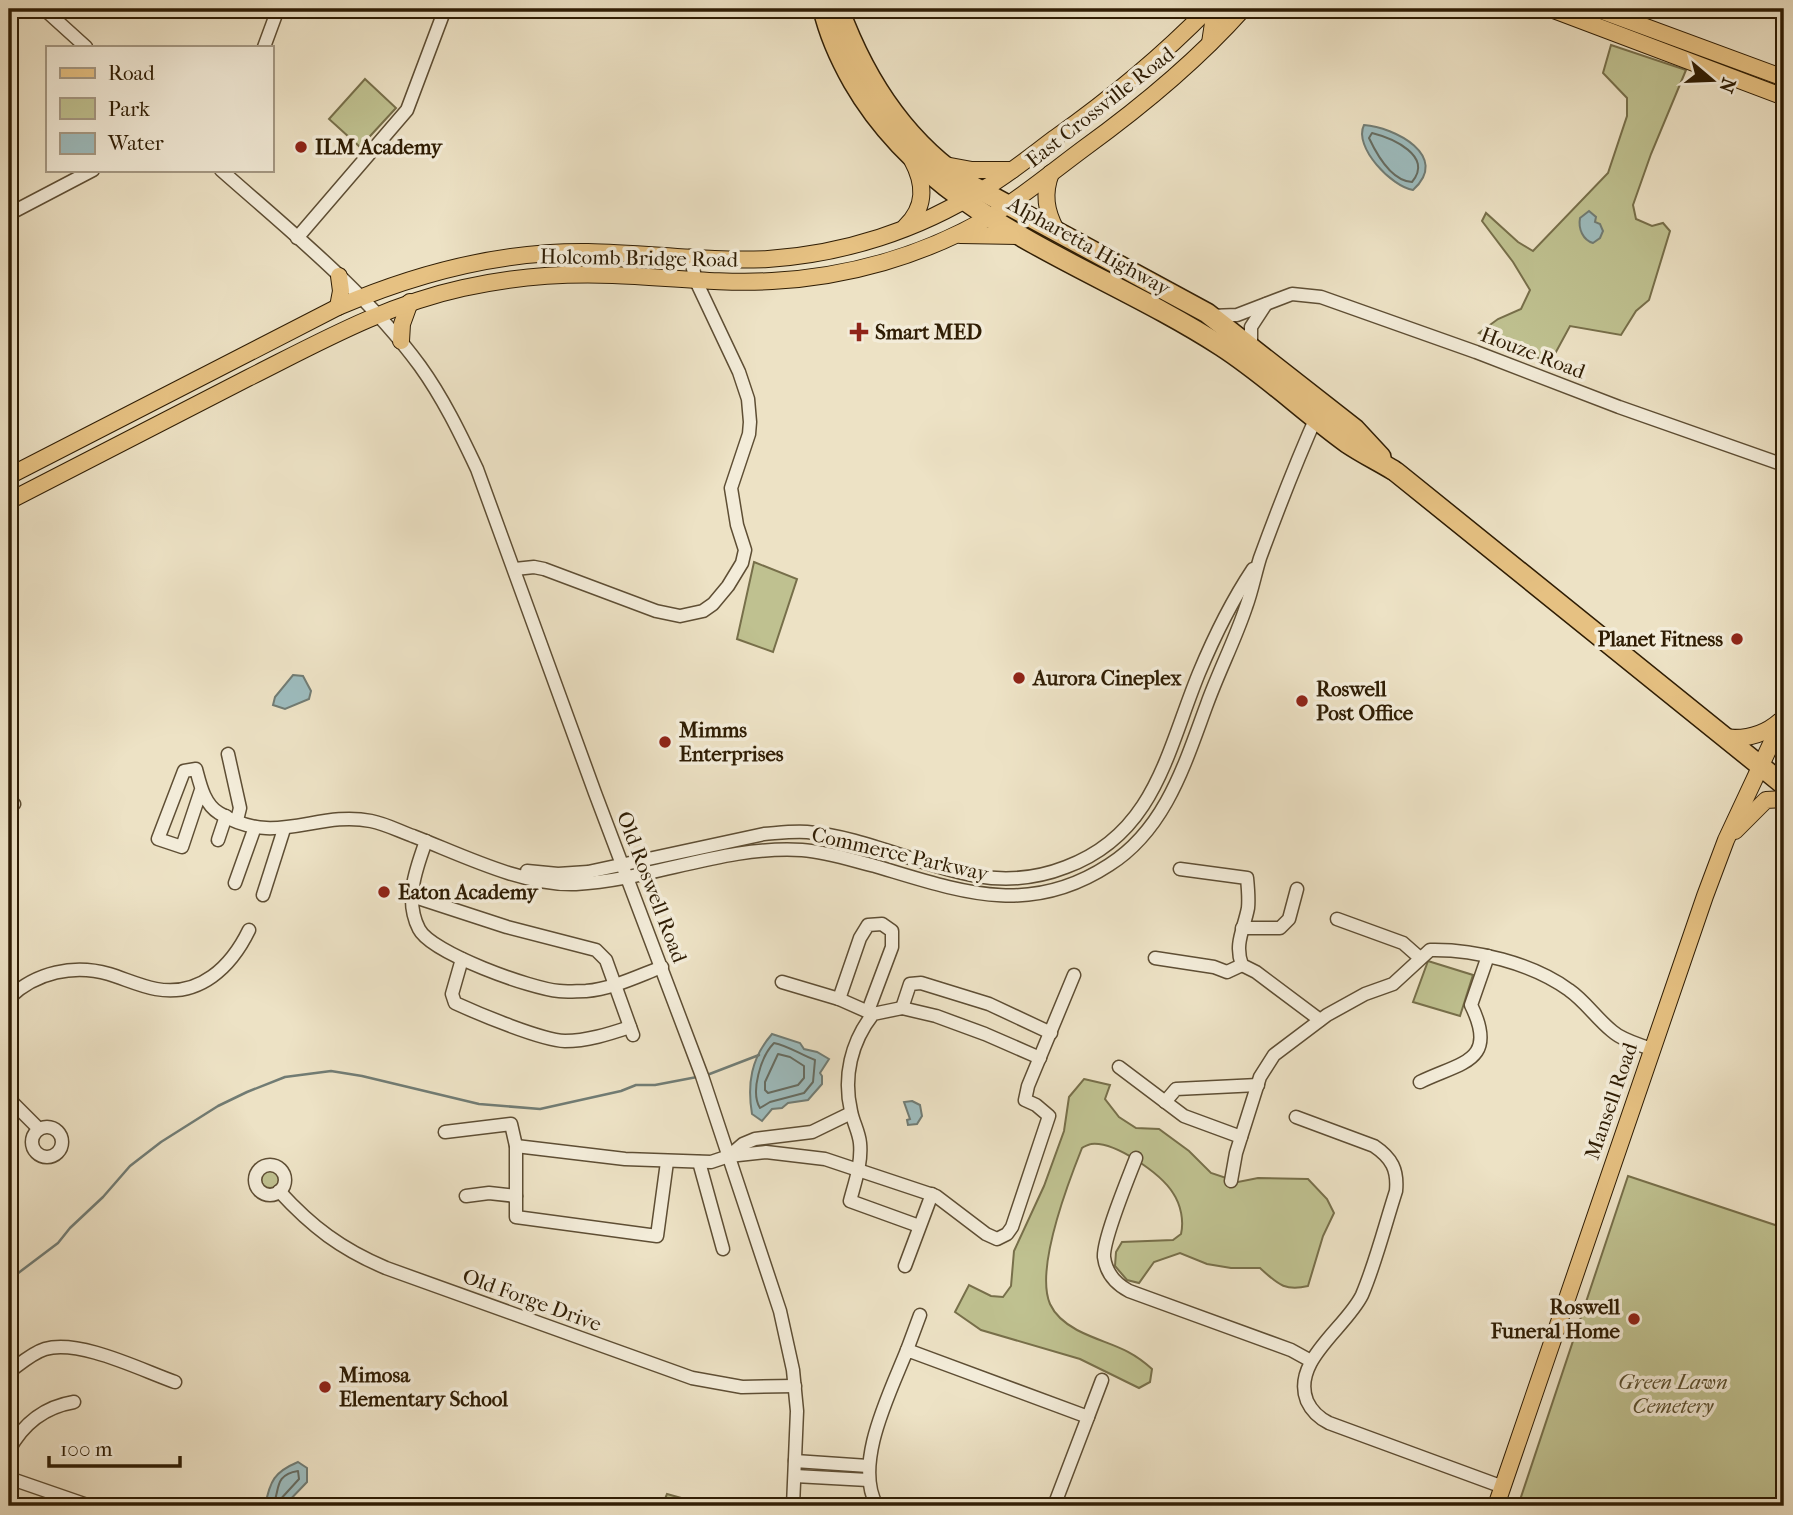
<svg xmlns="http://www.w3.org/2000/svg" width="1793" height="1515" viewBox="0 0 1793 1515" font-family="'IM FELL French Canon',serif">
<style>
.green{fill:#bfc190;stroke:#776f4a;stroke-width:2}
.water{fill:#9dbcbe;stroke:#717c74;stroke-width:2}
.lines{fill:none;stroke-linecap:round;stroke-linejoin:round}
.shore{stroke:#666c61;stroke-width:2}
.stream{stroke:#717c74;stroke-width:2.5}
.minor-casing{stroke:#5e4e34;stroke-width:15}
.major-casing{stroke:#2f1d04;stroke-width:18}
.highway-casing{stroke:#2f1d04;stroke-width:22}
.minor{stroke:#f3ecd9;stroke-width:12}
.major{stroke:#e6c182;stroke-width:16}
.highway{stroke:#e6c182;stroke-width:19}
.poi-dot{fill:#8f2418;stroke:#f3ecd9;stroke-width:2.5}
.labels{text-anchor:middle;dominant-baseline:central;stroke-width:7;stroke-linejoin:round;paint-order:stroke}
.street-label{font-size:21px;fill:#2f1d04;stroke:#f3ecd9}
.poi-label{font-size:21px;font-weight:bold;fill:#2f1d04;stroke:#f3ecd9;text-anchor:start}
.park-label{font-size:21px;font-style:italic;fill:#5a4e2e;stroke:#f3ecd9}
</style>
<rect width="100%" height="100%" fill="#ede2c5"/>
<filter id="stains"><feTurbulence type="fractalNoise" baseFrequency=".00286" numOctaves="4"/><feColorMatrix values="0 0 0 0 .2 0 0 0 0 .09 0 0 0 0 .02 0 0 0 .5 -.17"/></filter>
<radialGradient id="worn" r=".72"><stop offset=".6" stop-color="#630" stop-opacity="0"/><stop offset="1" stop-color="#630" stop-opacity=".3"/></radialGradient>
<g class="green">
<path d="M1611 45 1686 70 1651 154 1633 205 1636 219 1652 226 1663 223 1670 231 1649 300 1636 311 1621 335 1570 326 1550 363 1479 333 1498 319 1521 309 1530 290 1513 262 1482 221 1486 213 1518 242 1533 251 1608 173 1627 116V98L1603 73Z"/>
<path d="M365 79 396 108 360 147 329 119Z"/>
<path d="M754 562 797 579 773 652 737 639Z"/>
<path d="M1428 961 1473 975 1460 1016 1413 1002Z"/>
<path d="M1084 1079 1110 1085 1105 1099 1119 1117 1136 1128 1159 1129 1189 1151 1211 1173 1238 1182 1258 1178 1308 1179 1327 1199 1334 1213 1323 1236 1308 1286C1284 1292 1277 1283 1260 1268H1231L1207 1264 1180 1253 1154 1262 1139 1283 1127 1280 1115 1266 1116 1252 1122 1242 1173 1240 1181 1234C1184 1221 1181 1205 1173 1193 1161 1174 1115 1141 1091 1144 1090 1144 1083 1147 1082 1148 1068 1183 1035 1269 1050 1304 1055 1315 1066 1324 1077 1330 1106 1345 1126 1345 1152 1369L1150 1382 1139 1388 1080 1359 981 1330 955 1312 969 1285 991 1296 1003 1297 1011 1286 1014 1251 1044 1186 1064 1131 1069 1097Z"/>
<circle cx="270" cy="1179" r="9"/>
<path d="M1628 1176 1784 1228V1506H1518Z"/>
<path d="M667 1494 692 1501 691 1506H662Z"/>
</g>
<g class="water">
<path d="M1364 125C1394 127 1451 156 1413 190 1392 187 1353 147 1364 125Z"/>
<path d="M1589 211 1596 217 1595 222 1600 224 1603 231 1600 238 1593 243C1583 240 1578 229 1580 218Z"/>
<path d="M293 675 303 676 311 691 309 699 285 709 273 705 275 697Z"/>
<path d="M772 1034 800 1043 804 1049 817 1052 829 1059 820 1073 822 1076V1084L808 1100 788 1103 782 1108 772 1109 762 1121 752 1114C747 1084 751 1058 772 1034Z"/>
<path d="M912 1101 920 1105 922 1116 917 1124 908 1125 907 1120 910 1119 904 1102Z"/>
<path d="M298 1462 307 1468V1482L284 1506H265C270 1481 274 1472 298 1462Z"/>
</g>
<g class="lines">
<g class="shore">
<path d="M1372 133C1392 138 1434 156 1412 182 1392 181 1377 155 1369 138Z"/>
<path d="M774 1043C789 1046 801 1055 815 1060L813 1082 804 1093 770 1102 760 1108C750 1092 761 1056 774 1043Z"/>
<path d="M778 1054 790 1057 804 1066V1078L798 1085 768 1093 765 1090V1082Z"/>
<path d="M272 1506C281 1493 272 1475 298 1471L299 1479 278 1502 280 1506"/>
</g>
<g class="stream">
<path d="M707 1075 759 1055"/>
<path d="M9 1280 58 1243 70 1228 103 1197 130 1166 161 1142 218 1106 247 1092 285 1077 331 1071 362 1076 479 1104 540 1109 621 1091 636 1085H655L697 1077"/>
</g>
<g class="minor-casing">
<g id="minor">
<path d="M44 9 86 47"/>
<path d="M264 47 278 9"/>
<path d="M221 170C290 231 365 291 420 366 443 398 460 433 477 469L595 793 702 1076 780 1311 793 1370 797 1411 793 1506"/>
<path d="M9 214 93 170"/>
<path d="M297 238 407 110 445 9"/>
<path d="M1211 316 1237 315 1292 294 1321 297 1476 352 1619 407 1784 465"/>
<path d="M1251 346V327L1266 304"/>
<path d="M515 569 534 567 544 569 656 611 680 616 703 611 713 604 728 586 742 563 745 550 737 525 731 488 749 434 750 422 748 399 739 372 696 281 690 256"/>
<path d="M228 754 240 808 237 820"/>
<path d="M201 790 182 847 158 839 184 771 196 769C200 784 204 804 219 813 276 848 316 810 371 821 386 824 399 831 413 836 462 855 523 886 576 884 652 880 725 845 802 850 827 852 851 860 875 866 959 891 1028 918 1109 865 1166 829 1185 763 1207 704 1219 671 1235 640 1246 607 1252 591 1255 574 1260 558 1278 509 1297 460 1318 413"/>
<path d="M9 807 14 804"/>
<path d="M218 840 226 816"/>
<path d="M426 841C416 869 404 900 419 929 431 953 532 989 559 991 567 992 577 991 586 991 612 989 638 976 662 967"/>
<path d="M1180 869 1247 878C1248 888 1249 898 1248 908 1244 929 1234 944 1242 965L1256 972 1320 1020"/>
<path d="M527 871 558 874 588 872 764 834C778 833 792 831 807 832 865 837 919 866 977 876 1007 881 1038 878 1066 867 1155 834 1167 751 1199 673 1214 637 1231 602 1253 569"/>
<path d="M235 883 255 827"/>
<path d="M263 895 284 829"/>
<path d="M412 896 507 927 596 950 606 960 633 1035"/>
<path d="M1337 919 1403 943 1420 958"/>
<path d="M1242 928H1280L1289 919 1297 889"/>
<path d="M1155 958 1214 967 1227 972 1242 965"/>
<path d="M462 959 452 994 455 1003C479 1014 541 1040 565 1041 587 1041 609 1034 630 1027"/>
<path d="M782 982 839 999 873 1014"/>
<path d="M9 998C36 972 74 964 109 974 125 979 140 986 156 989 200 997 231 967 249 930"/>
<path d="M839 999 860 938 868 925 882 924 892 931V947L868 1011"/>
<path d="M902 1008 910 984 921 983 989 1004 1051 1033"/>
<path d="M1119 1067 1184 1116 1241 1137"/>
<path d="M1420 1082C1461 1062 1499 1062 1471 1005L1488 956"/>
<path d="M9 1099 39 1129"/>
<path d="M1165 1102 1176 1089 1258 1085"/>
<path d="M1296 1117 1374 1146C1392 1158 1398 1170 1396 1191 1385 1225 1376 1262 1362 1295 1346 1328 1291 1361 1307 1401 1312 1412 1319 1418 1329 1423L1503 1487"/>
<circle cx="47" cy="1142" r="15"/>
<path d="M445 1132 511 1124 516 1146V1217L657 1236 667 1162"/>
<path d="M516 1146 625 1159 711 1162 729 1156 743 1144 755 1139 812 1132 851 1113"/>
<path d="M729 1156 766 1152 825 1159 936 1196 986 1234 997 1239 1007 1234 1012 1227 1049 1116 1036 1105 1025 1100 1028 1086 1074 975"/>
<path d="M1136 1158C1128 1179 1103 1239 1104 1257 1106 1273 1116 1284 1129 1291L1291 1350 1311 1361"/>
<path d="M699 1162 723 1249"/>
<circle cx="270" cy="1180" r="15"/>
<path d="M1231 1181 1236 1153 1260 1077 1274 1055 1327 1015 1365 994 1393 984 1430 950C1474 949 1532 963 1569 990 1585 1001 1596 1018 1612 1031 1622 1040 1638 1044 1651 1049"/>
<path d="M279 1191C312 1227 341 1249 386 1268L692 1378 742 1387 795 1386"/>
<path d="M466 1196 489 1193 516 1196"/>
<path d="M919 1226 850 1201C855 1182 862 1163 860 1143 859 1132 853 1122 851 1111 843 1077 851 1042 873 1014L902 1008 936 1016 985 1034 1040 1058"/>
<path d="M905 1266 932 1194"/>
<path d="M907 1350 920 1315"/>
<path d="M9 1372C20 1364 32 1353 45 1349 80 1339 141 1370 175 1382"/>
<path d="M1088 1417 1102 1380"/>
<path d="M9 1450C23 1424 44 1407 74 1402"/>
<path d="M795 1461 868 1466"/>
<path d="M795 1476 868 1480"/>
<path d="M9 1478 90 1506"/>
<path d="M877 1506C853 1464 890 1393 907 1350L1088 1417 1054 1506"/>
</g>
</g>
<g class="major-casing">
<g id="major">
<path d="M1551 9 1784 97"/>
<path d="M1597 9 1784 78"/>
<path d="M1210 43 1213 23 1224 9"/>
<path d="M945 165 972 170H1012"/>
<path d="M1051 173C1043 194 1046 211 1056 230"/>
<path d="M905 227C926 207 925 184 912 160"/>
<path d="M960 235 1018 236"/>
<path d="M338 307 341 291 339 276"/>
<path d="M401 341 402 324 410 302"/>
<path d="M9 476 338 307C417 273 501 251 588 252 647 253 710 262 768 259 844 254 918 230 982 190 1008 175 1031 156 1055 138 1110 99 1161 57 1208 9"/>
<path d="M9 501C88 460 168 419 248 378 318 343 385 305 463 288 512 277 563 273 613 275 666 277 719 284 772 281 847 277 922 256 988 218 1021 198 1052 172 1083 149 1141 107 1195 63 1243 9"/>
<path d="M1723 737C1744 740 1764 735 1780 721"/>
<path d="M1735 831 1766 800 1784 799"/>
<path d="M1496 1506 1705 896 1726 840 1784 716"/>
</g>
</g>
<g class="highway-casing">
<g id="highway">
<path d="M823 9C829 35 840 59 853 82 933 221 1094 264 1221 346 1266 375 1304 412 1347 443 1362 453 1378 461 1393 470"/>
<path d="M839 9C865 80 905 143 971 185L1207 313 1355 429 1381 457"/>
<path d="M1396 472 1784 785"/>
</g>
</g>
<use href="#minor" class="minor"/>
<use href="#major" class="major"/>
<use href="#highway" class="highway"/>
</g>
<g class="poi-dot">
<circle cx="301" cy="147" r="7"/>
<path d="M855.5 321.5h7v7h7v7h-7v7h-7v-7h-7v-7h7z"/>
<circle cx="1737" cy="639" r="7"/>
<circle cx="1019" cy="678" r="7"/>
<circle cx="1302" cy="701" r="7"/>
<circle cx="665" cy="742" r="7"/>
<circle cx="384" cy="892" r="7"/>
<circle cx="1634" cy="1319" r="7"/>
<circle cx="325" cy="1387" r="7"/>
</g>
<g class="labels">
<g class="street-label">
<text transform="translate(1100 107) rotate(-38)">East Crossville Road</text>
<text transform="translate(1089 246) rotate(29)">Alpharetta Highway</text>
<text transform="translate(639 258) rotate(1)">Holcomb Bridge Road</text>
<text transform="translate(1533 353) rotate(21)">Houze Road</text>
<text transform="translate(900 854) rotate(13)">Commerce Parkway</text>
<text transform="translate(652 887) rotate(69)">Old Roswell Road</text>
<text transform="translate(1611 1101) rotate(-71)">Mansell Road</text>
<text transform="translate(532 1300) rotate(20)">Old Forge Drive</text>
</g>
<g class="poi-label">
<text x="315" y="147">ILM Academy</text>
<text x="875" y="332">Smart MED</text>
<text x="1723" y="639" text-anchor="end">Planet Fitness</text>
<text x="1033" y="678">Aurora Cineplex</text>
<text x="1316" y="689">Roswell<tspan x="1316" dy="24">Post Office</tspan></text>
<text x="679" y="730">Mimms<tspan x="679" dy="24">Enterprises</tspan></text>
<text x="398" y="892">Eaton Academy</text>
<text x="1620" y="1307" text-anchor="end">Roswell<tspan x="1620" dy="24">Funeral Home</tspan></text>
<text x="339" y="1375">Mimosa<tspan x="339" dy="24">Elementary School</tspan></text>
</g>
<g class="park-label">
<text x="1673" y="1382">Green Lawn<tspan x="1673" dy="24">Cemetery</tspan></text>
</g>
</g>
<rect width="1793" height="1515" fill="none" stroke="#ede2c5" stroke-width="35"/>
<rect x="10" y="10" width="1772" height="1494" fill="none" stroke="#2f1d04" stroke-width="3.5"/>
<rect x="18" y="18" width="1758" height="1480" fill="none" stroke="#2f1d04" stroke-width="2"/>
<rect x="46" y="46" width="228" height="126" fill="#f3ecd9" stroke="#a59984" stroke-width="2"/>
<rect x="60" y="68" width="35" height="10" fill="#e6c182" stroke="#a59984" stroke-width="2"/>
<text x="108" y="80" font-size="21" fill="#2f1d04">Road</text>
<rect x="60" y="98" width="35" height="21" fill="#bfc190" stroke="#a59984" stroke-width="2"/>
<text x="108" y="116" font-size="21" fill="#2f1d04">Park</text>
<rect x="60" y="133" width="35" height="21" fill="#9dbcbe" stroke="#a59984" stroke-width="2"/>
<text x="108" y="150" font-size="21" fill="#2f1d04">Water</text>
<g transform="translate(1712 80) rotate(109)" stroke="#f3ecd9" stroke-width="5" paint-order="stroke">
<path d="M0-5L12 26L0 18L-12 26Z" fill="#2f1d04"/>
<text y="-10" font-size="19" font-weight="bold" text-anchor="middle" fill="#2f1d04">N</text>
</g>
<path d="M49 1456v10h131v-10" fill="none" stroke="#2f1d04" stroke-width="3.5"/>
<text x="60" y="1456" font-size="21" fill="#2f1d04" stroke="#f3ecd9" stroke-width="5" paint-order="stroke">100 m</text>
<rect width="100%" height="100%" filter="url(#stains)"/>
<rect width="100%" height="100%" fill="url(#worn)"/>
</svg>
